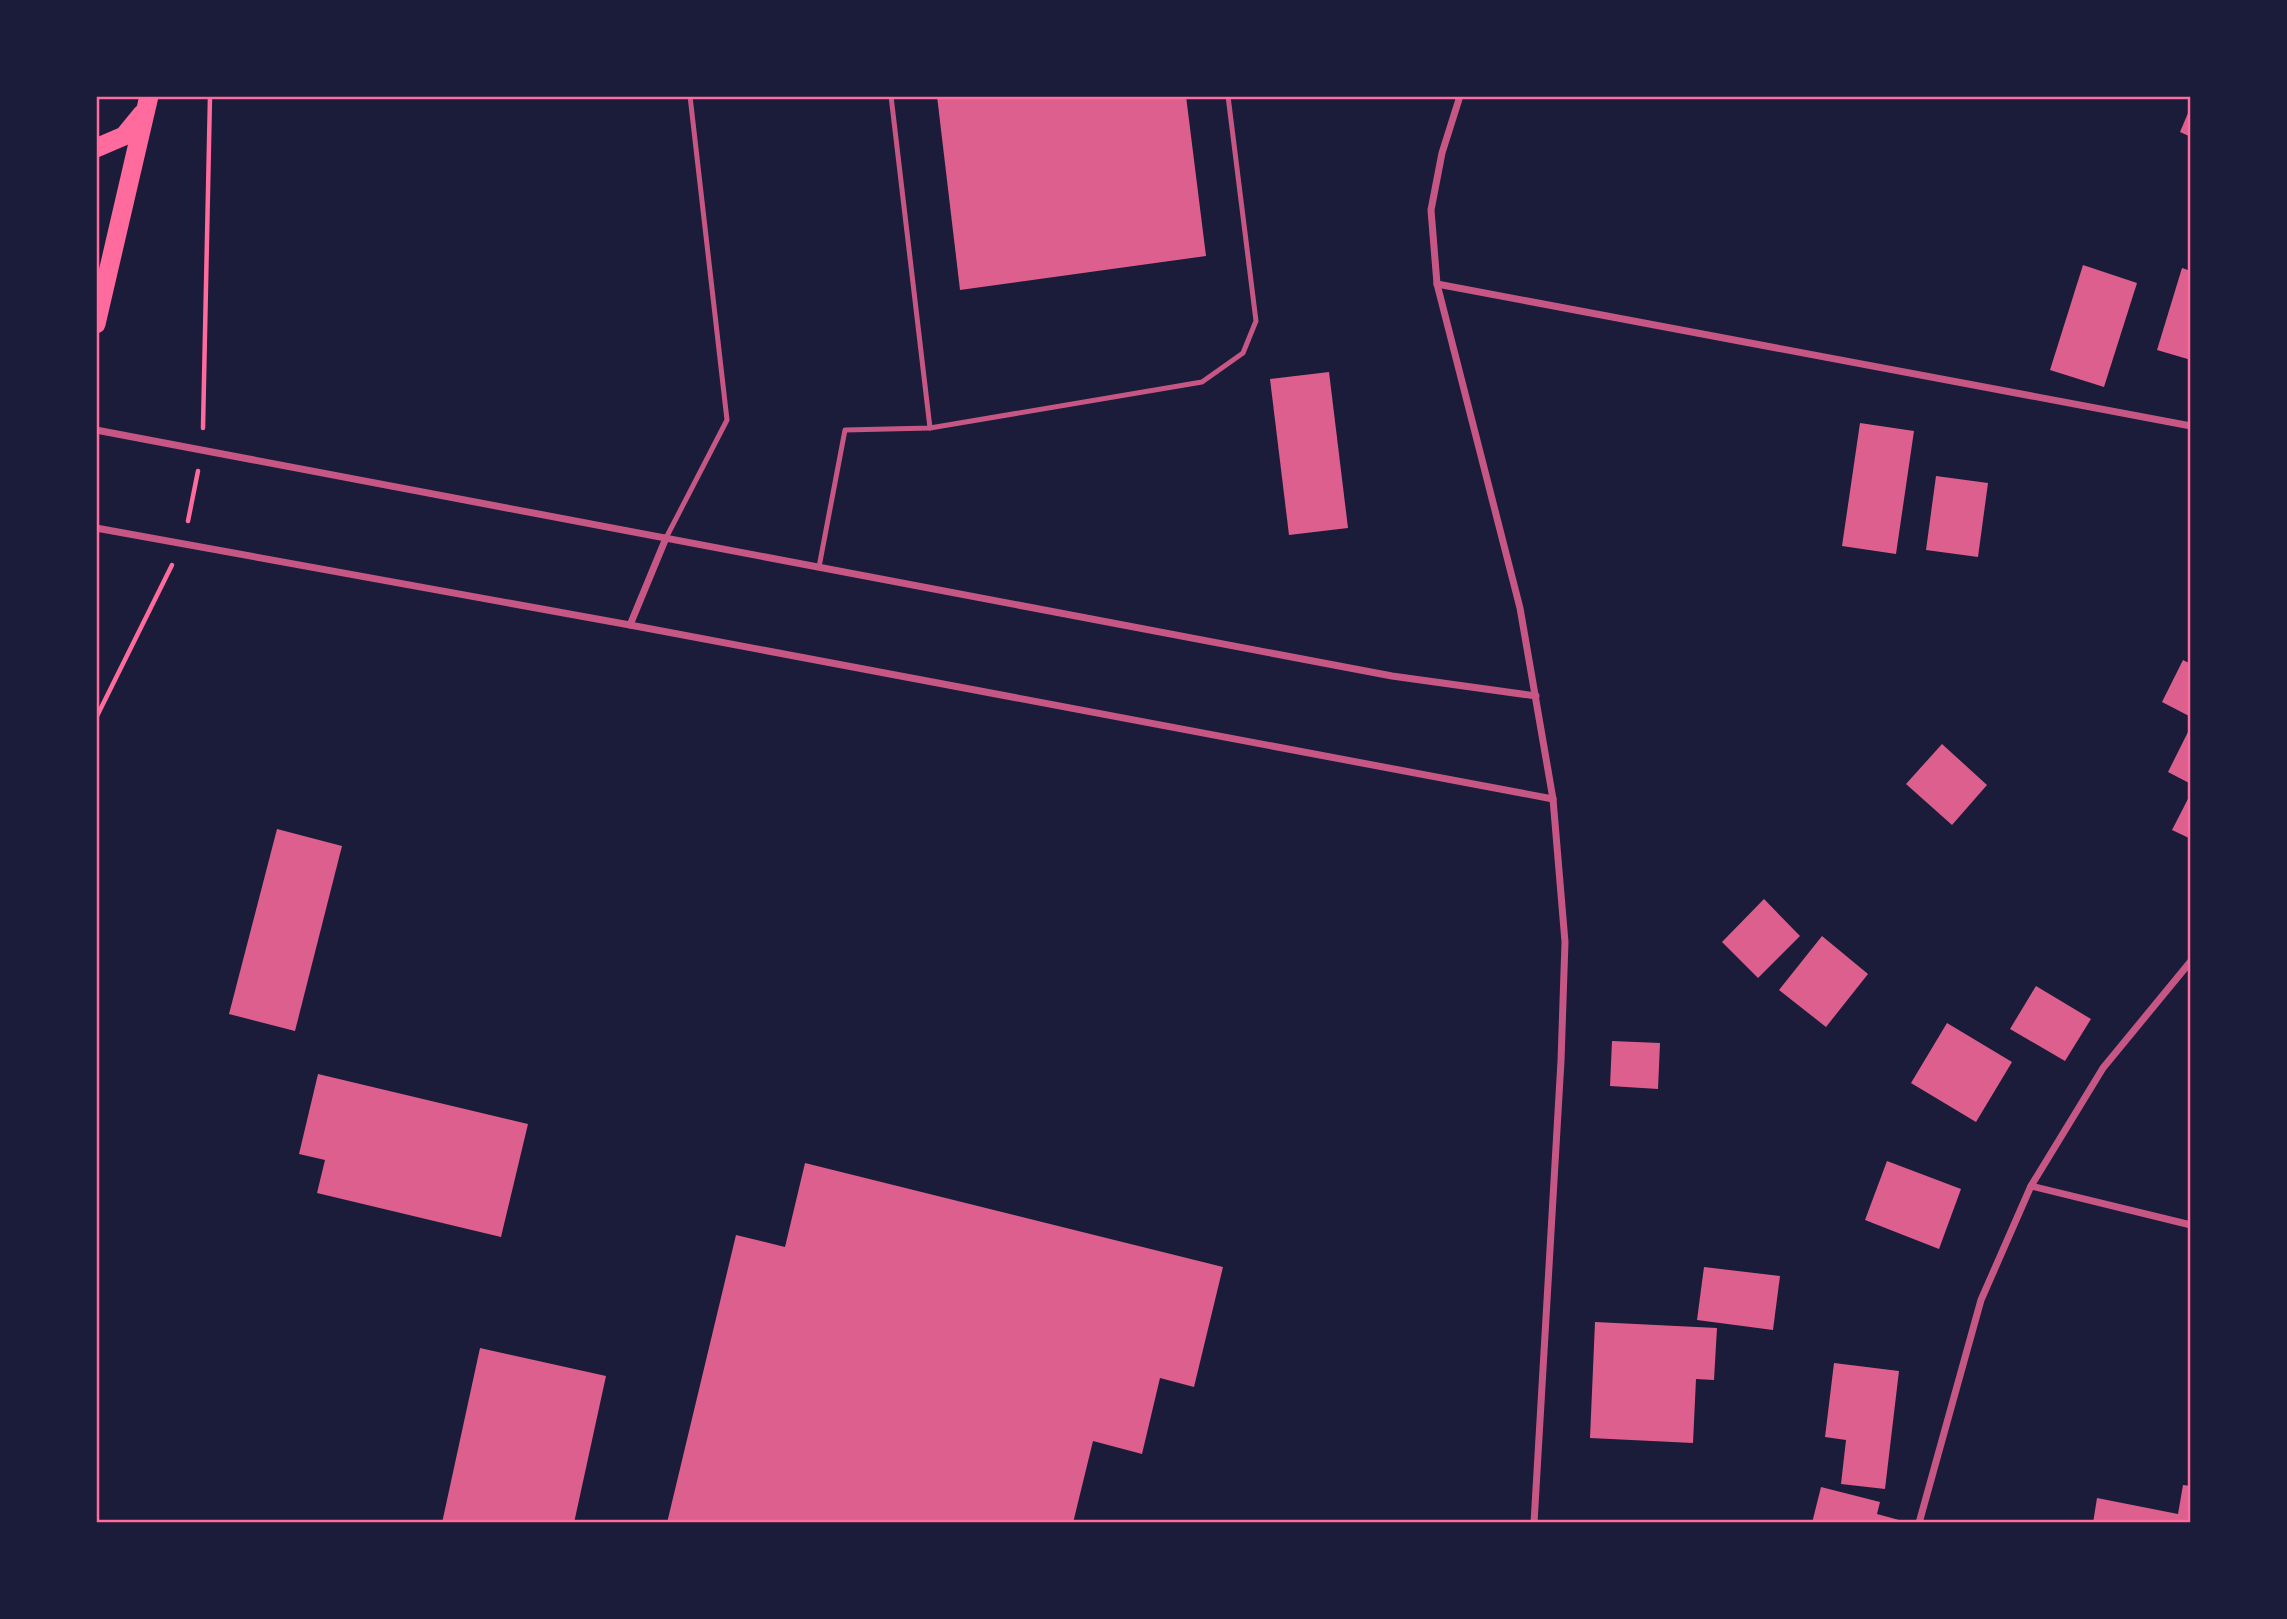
<svg xmlns="http://www.w3.org/2000/svg" width="2287" height="1619" viewBox="0 0 2287 1619" font-family="'Open Sans',sans-serif">
<style>
.building{fill:#dd5f8e}
.lines{fill:none;stroke-linecap:round;stroke-linejoin:round}
.path{stroke:#ff6b9d;stroke-width:4.5}
.service{stroke:#c65784;stroke-width:5}
.minor{stroke:#c65784;stroke-width:7}
.trunk{stroke:#ff6b9d;stroke-width:19}
.neatline{fill:none;stroke:#ff6b9d;stroke-width:2.5}
</style>
<rect width="100%" height="100%" fill="#1b1b3a"/>
<g class="building">
<path d="M937 96H1186L1206 256 960 290Z"/>
<path d="M2191 106V137L2180 132Z"/>
<path d="M2083 265 2137 283 2104 387 2050 370Z"/>
<path d="M2182 268 2191 271V360L2157 350Z"/>
<path d="M1329 372 1348 528 1289 535 1270 379Z"/>
<path d="M1860 423 1914 431 1896 554 1842 546Z"/>
<path d="M1936 476 1988 483 1978 557 1926 550Z"/>
<path d="M2183 660 2191 664V717L2162 702Z"/>
<path d="M2189 730 2191 731V784L2168 772Z"/>
<path d="M1942 744 1987 785 1952 825 1906 784Z"/>
<path d="M2191 793V839L2172 830Z"/>
<path d="M277 829 342 846 295 1031 229 1014Z"/>
<path d="M1764 899 1800 936 1758 978 1722 942Z"/>
<path d="M1822 936 1868 974 1826 1027 1779 990Z"/>
<path d="M2036 986 2091 1019 2065 1061 2010 1029Z"/>
<path d="M1947 1023 2012 1062 1976 1122 1911 1083Z"/>
<path d="M1612 1041 1660 1043 1658 1089 1610 1086Z"/>
<path d="M318 1074 528 1124 501 1237 317 1193 325 1160 299 1154Z"/>
<path d="M1887 1161 1961 1189 1939 1249 1865 1220Z"/>
<path d="M805 1163 1223 1267 1194 1387 1160 1378 1142 1454 1093 1441 1073 1523H667L736 1235 785 1247Z"/>
<path d="M1704 1267 1780 1276 1773 1330 1697 1320Z"/>
<path d="M1595 1322 1717 1328 1714 1380 1696 1379 1693 1443 1590 1438Z"/>
<path d="M480 1348 606 1376 574 1523H442Z"/>
<path d="M1834 1363 1899 1371 1885 1489 1841 1484 1846 1440 1825 1437Z"/>
<path d="M2183 1485 2191 1486V1523H2093L2097 1498 2178 1514Z"/>
<path d="M1821 1487 1880 1502 1877 1514 1899 1520 1898 1523H1812Z"/>
</g>
<g class="lines">
<g class="path">
<path d="M203 428 210 96"/>
<path d="M188 521 198 471"/>
<path d="M96 718 172 565"/>
</g>
<g class="service">
<path d="M891 96 930 428"/>
<path d="M666 538 727 420 690 96"/>
<path d="M819 567 845 430 930 428 1202 382 1243 353 1256 321 1228 96"/>
</g>
<g class="minor">
<path d="M1460 96 1442 153 1431 210 1437 284 1520 608 1553 799 1565 942 1561 1061 1534 1523"/>
<path d="M1437 284 2191 426"/>
<path d="M96 430 1392 676 1536 696"/>
<path d="M96 528 630 625 1553 799"/>
<path d="M630 625 666 538"/>
<path d="M2031 1186 2191 1225"/>
<path d="M1919 1523 1981 1300 2031 1186 2103 1068 2191 961"/>
</g>
<g class="trunk">
<path d="M96 148 124 136 142 114"/>
<path d="M96 324 149 96"/>
</g>
</g>
<rect width="2287" height="1619" fill="none" stroke="#1b1b3a" stroke-width="196"/>
<rect x="98" y="98" width="2091" height="1423" class="neatline"/>
</svg>
